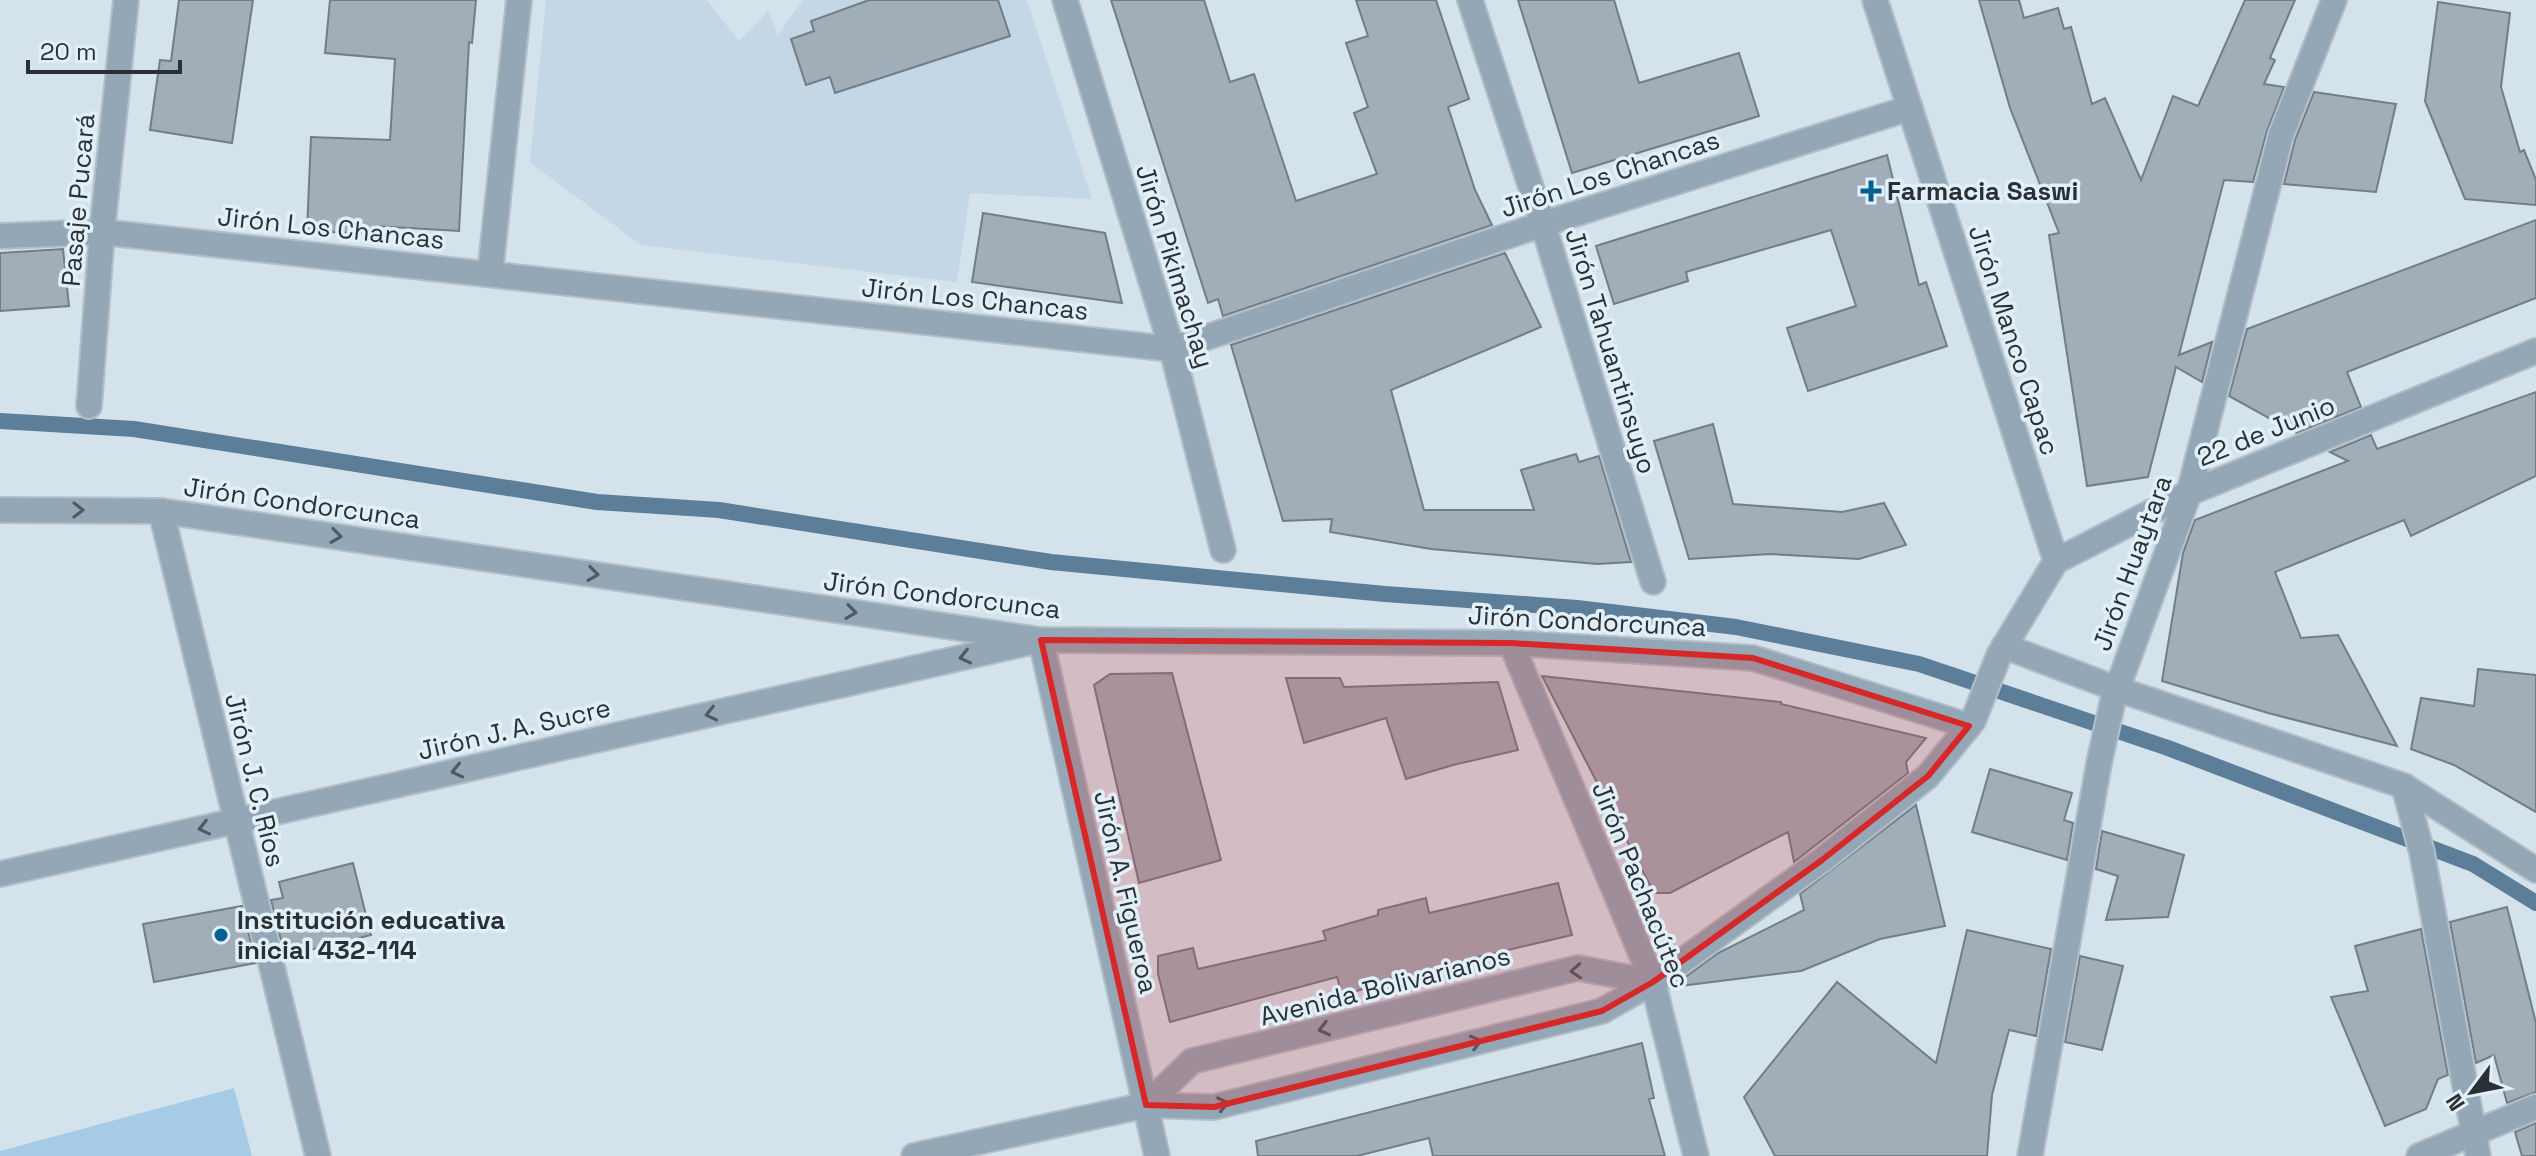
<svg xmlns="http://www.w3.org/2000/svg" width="2536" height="1156" viewBox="0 0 2536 1156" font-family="'Space Grotesk',sans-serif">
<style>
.built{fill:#c3d7e6}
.green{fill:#a6cbe7}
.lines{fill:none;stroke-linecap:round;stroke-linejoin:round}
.stream{stroke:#5c7e98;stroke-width:16}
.building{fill:#a1adb7;stroke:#727e87;stroke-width:2}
.street-casing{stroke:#b2bec7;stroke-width:28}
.street{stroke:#93a7b7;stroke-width:24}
.oneway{stroke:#4f5a62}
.marked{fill:#d62828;fill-opacity:0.2;stroke:#d62828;stroke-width:6;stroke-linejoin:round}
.poi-dot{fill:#046090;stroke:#e1eff9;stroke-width:3}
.labels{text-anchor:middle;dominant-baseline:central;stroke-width:7;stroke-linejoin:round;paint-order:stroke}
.street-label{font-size:26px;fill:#2b3034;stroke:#e1eff9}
.poi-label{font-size:26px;font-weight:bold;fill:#2b3034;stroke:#e1eff9;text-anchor:start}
</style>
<rect width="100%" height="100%" fill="#d4e2ec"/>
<path class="built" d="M546 0H707L739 41 768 11 778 35 803 0H1027L1092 199 970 193 957 282 641 245 530 162Z"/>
<path class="green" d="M234 1088 252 1156H0V1151Z"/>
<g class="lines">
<path class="stream" d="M0 421 134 429 597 502 719 510 1051 562 1385 594 1577 608 1736 627 1919 664 2168 748 2473 864 2536 903"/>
</g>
<g class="building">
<path d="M179 0H253L232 143 150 130 160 60 171 61Z"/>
<path d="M330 0H476L472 43 469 42 459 231 375 226V234L307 231 311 137 390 140 395 59 325 53Z"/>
<path d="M869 0H998L1010 36 835 93 830 77 806 85 791 39 814 31 811 21Z"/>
<path d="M1111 0H1204L1230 82 1254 74 1296 201 1377 174 1354 113 1368 107 1346 43 1368 36 1356 0H1436L1469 99 1448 107 1475 190 1492 225 1223 316 1218 299 1208 303Z"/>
<path d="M1518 0H1614L1639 83 1739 53 1759 116 1572 173Z"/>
<path d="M1979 0H2019L2024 18 2058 8 2064 29 2071 27 2092 104 2105 98 2141 180 2173 96 2198 106 2245 0H2295L2270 58 2275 60 2264 84 2284 87 2267 131 2253 182 2224 180 2179 355 2212 342 2202 382 2176 367 2148 477 2087 486 2049 235 2059 233 2010 108Z"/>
<path d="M2438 2 2510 13 2501 87 2520 152 2524 150 2536 180V205L2465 199 2425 101Z"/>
<path d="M2314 92 2396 104 2376 192 2284 184 2295 140Z"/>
<path d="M1887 155 1919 285 1926 282 1947 346 1808 391 1787 328 1856 306 1831 230 1686 272 1688 281 1614 304 1596 246Z"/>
<path d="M983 213 1105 233 1122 303 972 282Z"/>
<path d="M2536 220V298L2347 372 2361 407 2296 433 2229 396 2247 329Z"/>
<path d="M63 249 69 306 0 311V253Z"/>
<path d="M1505 253 1541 327 1391 390 1424 510H1534L1521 470 1576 454 1579 462 1599 456 1631 562 1597 564 1431 549 1330 532 1332 519 1283 521 1231 345Z"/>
<path d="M2536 392V476L2411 536 2404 520 2275 572 2301 638 2338 635 2397 746 2268 713 2162 681 2183 553 2195 520 2348 461 2330 452 2371 435 2377 449Z"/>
<path d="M1713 424 1733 504 1842 512 1884 503 1906 545 1859 559 1770 554 1689 559 1654 441Z"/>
<path d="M2478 669 2536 675V812L2454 765 2411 749 2421 698 2474 706Z"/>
<path d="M1172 673 1221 860 1139 883 1094 685 1110 674Z"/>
<path d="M1542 676 1781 702V704L1926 738 1906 762 1908 773 1794 862 1788 832 1670 893H1654Z"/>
<path d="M1286 678H1340L1344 687 1498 682 1518 750 1453 765 1406 779 1386 718 1304 743Z"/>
<path d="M1990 769 2072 793 2064 820 2073 823 2067 860 1972 832Z"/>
<path d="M1916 805 1945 926 1880 939 1801 971 1672 987 1718 953 1804 910 1800 894Z"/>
<path d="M2102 831 2184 855 2168 917 2106 920 2118 876 2096 869Z"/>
<path d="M353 863 371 935 285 956 271 900 283 898 279 882Z"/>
<path d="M1558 883 1572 935 1443 965V967L1342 995 1337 977 1170 1022 1158 974V956L1193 948 1198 969 1326 940 1323 931 1378 915V910L1426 898 1429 913Z"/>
<path d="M242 906 256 963 154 982 143 924Z"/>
<path d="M2507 907 2536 1023V1092L2507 1103 2494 1055 2476 1063 2450 922Z"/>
<path d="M2421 929 2448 1075 2438 1079 2426 1109 2385 1126 2331 997 2368 991 2355 946Z"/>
<path d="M1967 930 2051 949 2036 1036 2009 1030 1992 1095 1987 1156H1775L1744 1097 1837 982 1936 1063Z"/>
<path d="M2080 956 2123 966 2102 1050 2065 1042Z"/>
<path d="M1642 1043 1654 1098 1649 1099 1665 1156H1433L1429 1138 1357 1156H1258L1256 1141Z"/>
<path d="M2536 1123V1156H2522L2515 1132Z"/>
</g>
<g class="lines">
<g class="street-casing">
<g id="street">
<path d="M1065 0 1172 349 1223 550"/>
<path d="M1470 0 1543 224 1653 582"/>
<path d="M1875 0 2056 561"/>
<path d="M0 236 102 232 1172 349 1543 224 1910 108"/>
<path d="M490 274 519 0"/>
<path d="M89 406 102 232 126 0"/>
<path d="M0 510 161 511 1041 640 1511 643 1753 658 1969 726"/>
<path d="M161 511 318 1156"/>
<path d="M1041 640 1157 1156"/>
<path d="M1511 643 1653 982 1696 1156"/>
<path d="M2004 646 2117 689 2404 786 2536 870"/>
<path d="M2404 786 2422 853 2478 1156"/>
<path d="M0 874 1027 643"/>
<path d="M1146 1105 1192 1061 1578 968 1653 982"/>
<path d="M914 1156 1146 1105 1214 1107 1602 1011 1653 982 1822 860 1928 776 1973 721 1999 655 2056 561 2189 493 2536 351"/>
<path d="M2030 1156 2099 763 2113 700 2189 493 2281 135 2334 0"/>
<path d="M2419 1156 2536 1107"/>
</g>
</g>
<use href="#street" class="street"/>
</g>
<defs><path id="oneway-chevron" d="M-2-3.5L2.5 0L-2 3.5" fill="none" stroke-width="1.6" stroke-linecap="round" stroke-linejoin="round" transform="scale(2)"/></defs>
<g class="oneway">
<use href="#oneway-chevron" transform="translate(78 510)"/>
<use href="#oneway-chevron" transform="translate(336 536) rotate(8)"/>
<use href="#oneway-chevron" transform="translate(593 574) rotate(8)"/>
<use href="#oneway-chevron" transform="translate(851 612) rotate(8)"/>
<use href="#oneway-chevron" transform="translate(965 657) rotate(167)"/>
<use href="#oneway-chevron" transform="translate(711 714) rotate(167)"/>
<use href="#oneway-chevron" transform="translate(457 771) rotate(167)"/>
<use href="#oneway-chevron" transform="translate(204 828) rotate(167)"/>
<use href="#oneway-chevron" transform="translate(1576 971) rotate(177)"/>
<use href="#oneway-chevron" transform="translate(1324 1029) rotate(166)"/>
<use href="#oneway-chevron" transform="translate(1476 1042) rotate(-14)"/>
<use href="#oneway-chevron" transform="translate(1223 1104) rotate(-11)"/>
</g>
<path class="marked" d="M1041 640 1511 643 1753 658 1969 726 1928 776 1822 860 1653 982 1602 1011 1214 1107 1146 1105Z"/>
<g class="poi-dot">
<path d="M1867 179h8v8h8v8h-8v8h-8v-8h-8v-8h8z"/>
<circle cx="221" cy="935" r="8"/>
</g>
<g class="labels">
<g class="street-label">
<text transform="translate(1610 174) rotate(-18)">Jirón Los Chancas</text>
<text transform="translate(78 200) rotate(-85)">Pasaje Pucará</text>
<text transform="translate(331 228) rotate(6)">Jirón Los Chancas</text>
<text transform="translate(1175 266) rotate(73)">Jirón Pikimachay</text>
<text transform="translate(975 299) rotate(6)">Jirón Los Chancas</text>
<text transform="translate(2014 340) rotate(72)">Jirón Manco Capac</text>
<text transform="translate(1611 351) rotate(73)">Jirón Tahuantinsuyo</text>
<text transform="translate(2266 431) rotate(-22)">22 de Junio</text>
<text transform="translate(302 503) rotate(8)">Jirón Condorcunca</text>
<text transform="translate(2132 563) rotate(-70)">Jirón Huaytara</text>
<text transform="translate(942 595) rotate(7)">Jirón Condorcunca</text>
<text transform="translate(1587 621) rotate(3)">Jirón Condorcunca</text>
<text transform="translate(514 729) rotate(-13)">Jirón J. A. Sucre</text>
<text transform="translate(255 780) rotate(76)">Jirón J. C. Ríos</text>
<text transform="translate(1641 885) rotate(68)">Jirón Pachacútec</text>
<text transform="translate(1126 892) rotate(77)">Jirón A. Figueroa</text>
<text transform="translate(1385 986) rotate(-14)">Avenida Bolivarianos</text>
</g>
<g class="poi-label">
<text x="1887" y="191">Farmacia Saswi</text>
<text x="237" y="920">Institución educativa<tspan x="237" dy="30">inicial 432-114</tspan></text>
</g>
</g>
<g transform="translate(2472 1092) rotate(238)" stroke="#e1eff9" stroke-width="6" paint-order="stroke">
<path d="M0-6L14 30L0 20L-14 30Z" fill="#2b3034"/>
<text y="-12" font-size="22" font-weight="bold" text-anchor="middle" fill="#2b3034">N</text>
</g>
<path d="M28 60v12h152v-12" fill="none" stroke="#2b3034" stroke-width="4"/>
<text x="40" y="60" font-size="24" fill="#2b3034" stroke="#e1eff9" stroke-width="6" paint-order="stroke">20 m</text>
</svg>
